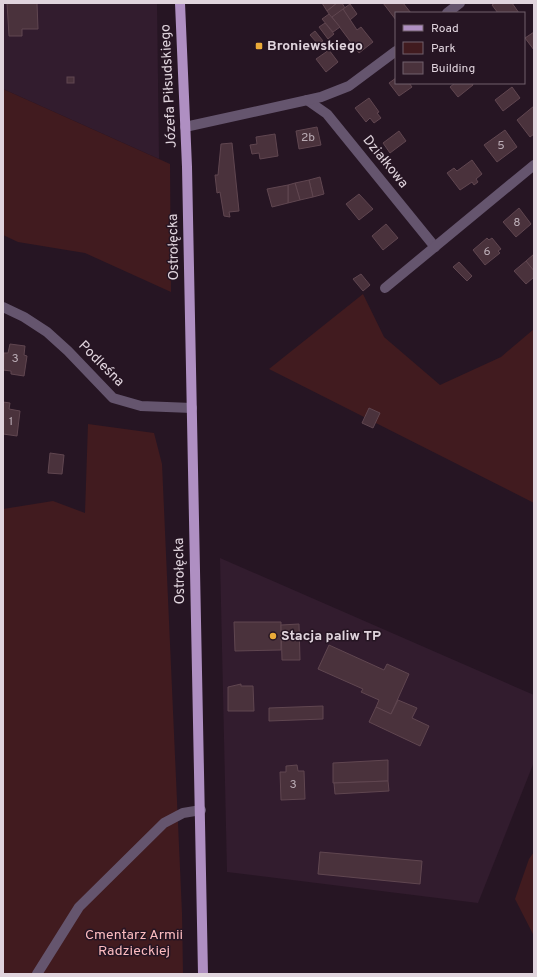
<svg xmlns="http://www.w3.org/2000/svg" width="537" height="977" viewBox="0 0 537 977" font-family="Overpass,sans-serif">
<style>
.built{fill:#321c2e}
.green{fill:#411b1f}
.building{fill:#4a323c;stroke:#604650}
.lines{fill:none;stroke-linecap:round;stroke-linejoin:round}
.minor{stroke:#65556e;stroke-width:10}
.primary{stroke:#af8fc2;stroke-width:10}
.poi-dot{fill:#ebaa39;stroke:#261523;stroke-width:1.5}
.labels{text-anchor:middle;dominant-baseline:central;stroke-width:3;stroke-linejoin:round;paint-order:stroke}
.number-label{font-size:12px;fill:#baacb5}
.poi-label{font-size:14px;font-weight:bold;fill:#e0d4dd;stroke:#261523;text-anchor:start}
.street-label{font-size:14px;fill:#e0d4dd;stroke:#261523}
.park-label{font-size:14px;fill:#fcbbbf;stroke:#261523}
</style>
<rect width="100%" height="100%" fill="#261523"/>
<g class="built">
<path d="M3 3H157L159 159 3 89Z"/>
<path d="M220 558 534 695V762L478 903 227 872Z"/>
</g>
<g class="green">
<path d="M3 89 170 164 171 292 85 253 18 242 3 235Z"/>
<path d="M363 294 384 337 440 385 501 357 534 329V503L269 369Z"/>
<path d="M88 424 154 433 162 464 182 913 183 974H3V509L53 501 85 513Z"/>
<path d="M534 852V936L515 899 529 859Z"/>
</g>
<g class="building">
<path d="M7 3H37L38 29H22V36H9Z"/>
<path d="M322 3H337L327 11Z"/>
<path d="M337 3H342L345 8 332 18 327 11Z"/>
<path d="M383 3H403L411 13H396V20Z"/>
<path d="M495 3H512L519 13H498L492 5Z"/>
<path d="M350 4 357 14 350 20 343 9Z"/>
<path d="M343 9 357 30 361 27 373 42 359 53 332 17Z"/>
<path d="M329 14 340 27 333 32 322 19Z"/>
<path d="M325 23 334 34 328 39 319 27Z"/>
<path d="M315 31 323 41 318 44 310 35Z"/>
<path d="M534 32V50L525 38Z"/>
<path d="M329 50 338 62 326 72 316 59Z"/>
<rect x="67" y="77" width="7" height="6"/>
<path d="M396 78V83H409L412 87 399 96 389 83Z"/>
<path d="M455 83H472L473 85 458 97 450 87Z"/>
<path d="M512 87 520 98 503 111 495 100Z"/>
<path d="M369 98 379 112 377 113 381 118 374 123 370 118 366 122 355 108Z"/>
<path d="M534 106V134L530 137 517 120Z"/>
<path d="M317 127 321 145 299 149 296 131Z"/>
<path d="M505 130 517 147 497 162 484 145Z"/>
<path d="M399 131 406 141 390 153 383 143Z"/>
<path d="M275 134 278 156 260 159 259 153 252 154 250 145 257 144 256 137Z"/>
<path d="M232 143 239 211 229 212 230 217 224 216 220 192 217 193 215 175H218L221 144Z"/>
<path d="M472 160 482 174 476 179 478 182 474 185 472 182 460 190 447 173 454 168 457 171Z"/>
<path d="M320 177 324 194 313 197 309 180Z"/>
<path d="M309 180 313 197 300 200 295 183Z"/>
<path d="M295 183 300 200 288 203V185Z"/>
<path d="M288 185V203L272 207 267 189Z"/>
<path d="M359 194 373 209 359 220 346 204Z"/>
<path d="M519 208 531 224 516 237 503 222Z"/>
<path d="M386 224 398 238 383 250 372 236Z"/>
<path d="M487 238 489 240 492 238 501 249 498 251 500 253 485 265 473 250Z"/>
<path d="M534 254V271L526 261Z"/>
<path d="M526 261 534 271V277L526 284 514 271Z"/>
<path d="M459 262 472 276 467 281 453 267Z"/>
<path d="M361 274 370 285 363 291 353 279Z"/>
<path d="M10 344 25 346 24 355 27 356 24 376 11 374V371L3 370 4 353H8Z"/>
<path d="M3 402 10 403 9 409 20 411 17 436 3 434Z"/>
<path d="M369 408 380 413 373 428 362 423Z"/>
<path d="M50 453 64 455 62 474 48 473Z"/>
<path d="M234 622H281V650L235 651Z"/>
<path d="M299 624 300 660H282L281 625Z"/>
<path d="M329 645 384 670 387 664 409 674 391 714 376 707 379 700 361 692 363 689 318 669Z"/>
<path d="M241 684V686H253L254 711H228V687Z"/>
<path d="M398 700 417 708 412 718 429 726 420 746 369 722 376 707 391 714Z"/>
<path d="M323 706V719L269 721V708Z"/>
<path d="M388 760V781L333 783V763Z"/>
<path d="M297 765 298 771H304L305 799 281 800 280 772H286V766Z"/>
<path d="M388 781 389 791 335 794 334 783Z"/>
<path d="M320 852 422 861 420 884 318 874Z"/>
</g>
<g class="lines">
<g class="minor">
<path d="M447 13 460 3"/>
<path d="M307 100 327 114 435 247"/>
<path d="M185 127 321 97 349 86 396 51"/>
<path d="M385 288 534 165"/>
<path d="M3 307 24 317 47 332 68 351 113 398 141 406 192 408"/>
<path d="M37 974 79 907 164 823 183 813 201 810"/>
</g>
<path class="primary" d="M180 3 187 167 203 974"/>
</g>
<g class="poi-dot">
<rect x="255" y="42" width="8" height="8" rx="2"/>
<circle cx="273" cy="636" r="4"/>
</g>
<g class="labels">
<g class="number-label">
<text x="308" y="138">2b</text>
<text x="501" y="146">5</text>
<text x="517" y="223">8</text>
<text x="487" y="252">6</text>
<text x="15" y="359">3</text>
<text x="11" y="422">1</text>
<text x="293" y="785">3</text>
</g>
<g class="poi-label">
<text x="267" y="46">Broniewskiego</text>
<text x="281" y="636">Stacja paliw TP</text>
</g>
<g class="street-label">
<text transform="translate(169 86) rotate(-93)">Józefa Piłsudskiego</text>
<text transform="translate(385 162) rotate(51)">Działkowa</text>
<text transform="translate(174 247) rotate(-91)">Ostrołęcka</text>
<text transform="translate(101 364) rotate(45)">Podleśna</text>
<text transform="translate(180 571) rotate(-91)">Ostrołęcka</text>
</g>
<g class="park-label">
<text x="134" y="935">Cmentarz Armii<tspan x="134" dy="16">Radzieckiej</tspan></text>
</g>
</g>
<rect width="537" height="977" fill="none" stroke="#e0d4dd" stroke-width="8"/>
<rect x="395" y="12" width="130" height="72" fill="#261523" stroke="#70616d"/>
<rect x="403" y="25" width="20" height="6" fill="#af8fc2" stroke="#70616d"/>
<text x="431" y="32" font-size="12" fill="#e0d4dd">Road</text>
<rect x="403" y="42" width="20" height="12" fill="#411b1f" stroke="#70616d"/>
<text x="431" y="52" font-size="12" fill="#e0d4dd">Park</text>
<rect x="403" y="62" width="20" height="12" fill="#4a323c" stroke="#70616d"/>
<text x="431" y="72" font-size="12" fill="#e0d4dd">Building</text>
</svg>
